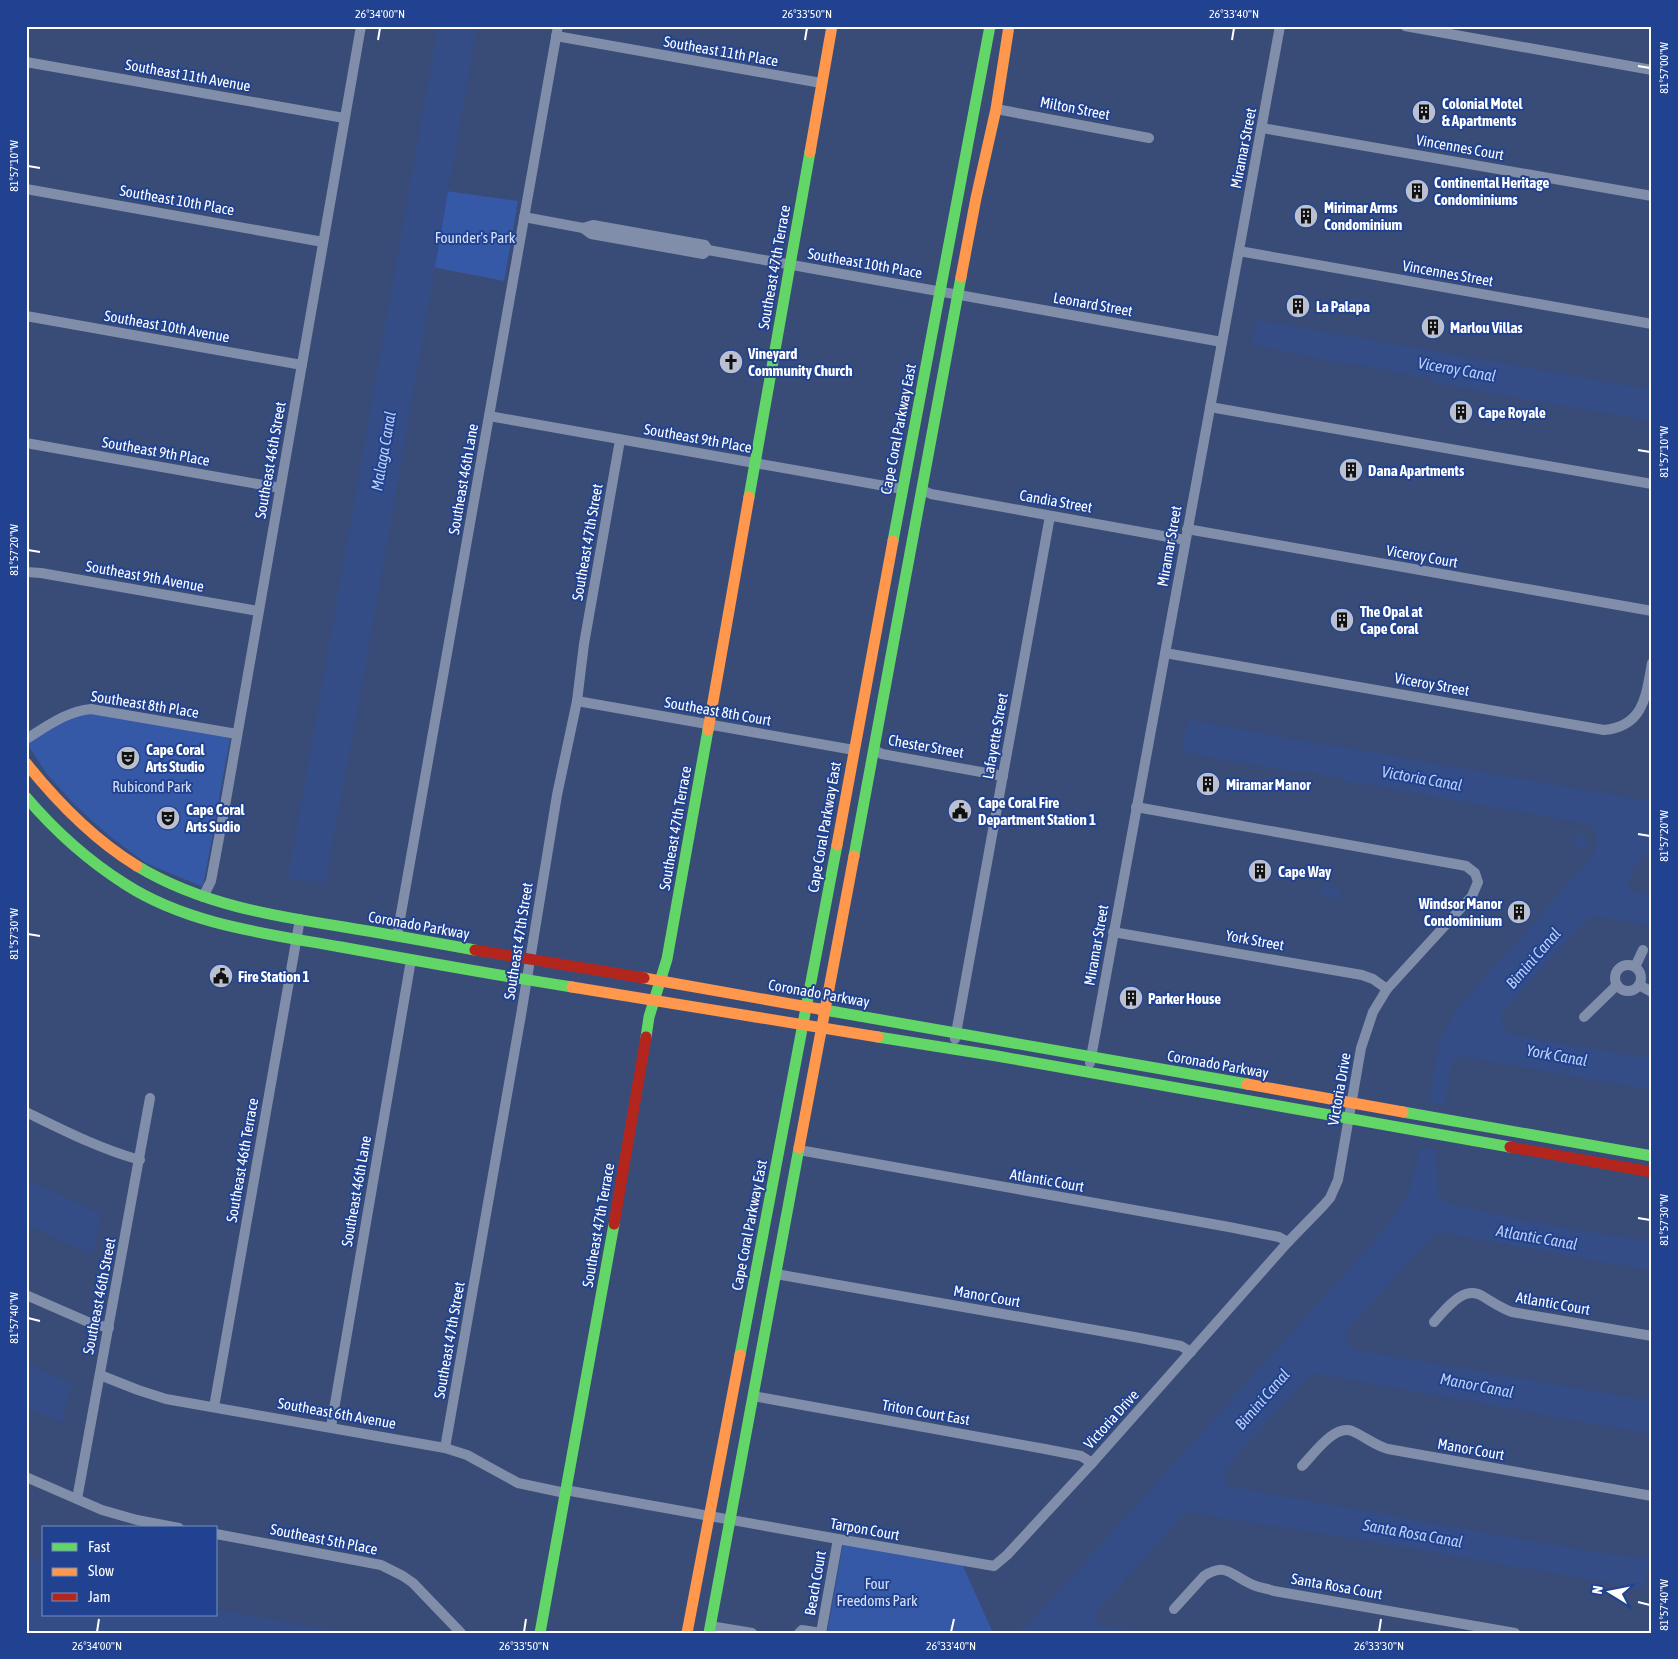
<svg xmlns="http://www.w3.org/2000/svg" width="1678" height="1659" viewBox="0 0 1678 1659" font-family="'Asap Condensed',sans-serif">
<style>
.green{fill:#3559a7}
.water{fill:#344d86}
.pier{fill:#394c77}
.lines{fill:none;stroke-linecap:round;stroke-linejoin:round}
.street{stroke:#818eaa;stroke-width:10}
.fast{stroke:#63d668;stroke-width:11}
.slow{stroke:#ff974d;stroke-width:11}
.jam{stroke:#b3261e;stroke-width:11}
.ticks{fill:none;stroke:#fff;stroke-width:2}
.labels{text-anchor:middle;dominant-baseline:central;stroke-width:4;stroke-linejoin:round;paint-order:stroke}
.street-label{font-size:15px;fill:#fff;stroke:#204290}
.poi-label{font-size:15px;font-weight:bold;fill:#fff;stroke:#204290;text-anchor:start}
.park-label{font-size:15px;fill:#d6e1f9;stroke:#204290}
.water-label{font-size:16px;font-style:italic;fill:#bdcff4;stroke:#204290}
.neatline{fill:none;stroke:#fff;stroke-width:2}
.ticks-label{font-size:12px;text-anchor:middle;fill:#fff}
</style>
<rect width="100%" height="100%" fill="#394c77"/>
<g class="green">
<path d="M446 191 518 201 504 281 433 267Z"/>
<path d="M80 710 231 733 203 887 146 863 108 835 74 804 46 773 26 742Z"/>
<path d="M843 1544 962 1564 993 1633H827Z"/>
</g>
<g class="water">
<path d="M438 26H477L364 674 325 883 288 879Z"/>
<path d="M1258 320 1652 390V421L1442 384 1254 345 1252 343 1256 321Z"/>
<path d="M1188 720 1641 800 1647 801 1652 799V848L1631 871 1632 873 1627 883 1632 891 1652 896V926L1597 916 1587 918 1504 1010C1499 1018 1500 1027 1508 1034L1652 1059V1090L1460 1056 1452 1062 1444 1105 1429 1102 1439 1043 1456 1010 1592 857C1598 845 1600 835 1590 824L1182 752Z"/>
<path d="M1575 834H1580L1586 840 1587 846 1584 850H1579L1573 838Z"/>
<path d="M1323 886 1341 889 1339 899 1321 896Z"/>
<path d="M1420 1147 1436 1149 1438 1193 1441 1199 1445 1202C1513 1220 1582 1232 1652 1241V1271L1444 1233H1437L1432 1236 1348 1329 1345 1338 1349 1345 1355 1350 1652 1401V1434L1314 1373 1309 1376 1242 1449 1225 1471 1224 1480 1228 1486 1231 1487 1588 1551 1649 1559 1644 1589 1363 1540 1187 1512 1181 1516 1097 1612 1096 1619 1100 1625 1140 1633H1019L1087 1560 1386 1228 1407 1196 1412 1182Z"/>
<path d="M26 1179 101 1214 92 1255 26 1224Z"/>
<path d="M26 1363 72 1383 62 1423 26 1407Z"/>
<path d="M26 1556 44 1564V1615H216V1609L344 1633H26Z"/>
</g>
<g class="pier">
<path d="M1350 362 1431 379 1430 384 1424 382V380L1349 364Z"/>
<path d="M1276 733 1332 743 1331 746 1325 745 1322 752 1323 744 1319 743 1316 751 1317 743 1282 737 1280 745H1279L1280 737 1276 736Z"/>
<path d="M1304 771 1345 779 1344 782 1303 775Z"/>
</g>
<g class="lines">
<g class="street">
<path d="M1405 26 1652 70"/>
<path d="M556 36 821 83"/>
<path d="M26 62 344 118"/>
<path d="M996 109 1149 138"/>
<path d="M1262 128 1652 196"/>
<path d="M26 189 323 242"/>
<path d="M524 217 583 228 591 234 703 254 708 250"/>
<path d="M583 228 593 225 705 245 708 250 1222 342"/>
<path d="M1239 251 1652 324"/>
<path d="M26 316 302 365"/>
<path d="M1210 407 1652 484"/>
<path d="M489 416 902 489"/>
<path d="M26 443 280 488"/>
<path d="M922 490 931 494 1185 540"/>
<path d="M1187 529 1652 611"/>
<path d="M26 572 41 573 258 611"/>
<path d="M1165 653 1604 730C1644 726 1646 696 1652 663"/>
<path d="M577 701 854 750"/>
<path d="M26 739C46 727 67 711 91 709L237 734"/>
<path d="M874 750 882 754 1003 776"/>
<path d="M203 897 211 881 226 800 361 26"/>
<path d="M1113 932 1362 975 1373 979 1387 989"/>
<path d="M397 936 558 26"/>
<circle cx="1628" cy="978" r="13"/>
<path d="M1635 967 1643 950"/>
<path d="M1639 985 1652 992"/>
<path d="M1584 1017 1617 985"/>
<path d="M955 1039 1050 516"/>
<path d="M1090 1063 1280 26"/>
<path d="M26 1112C63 1130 100 1149 140 1160"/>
<path d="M799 1150 1229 1227 1279 1237 1288 1242"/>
<path d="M776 1274 1140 1338 1181 1346 1191 1352"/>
<path d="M26 1295 88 1322 109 1328"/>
<path d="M1434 1322C1446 1309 1464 1283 1484 1297 1494 1303 1501 1308 1512 1312L1652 1336"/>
<path d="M100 1375 138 1390 166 1399 445 1448 467 1455 518 1483 565 1493"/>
<path d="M753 1396 1045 1449 1081 1456 1092 1463"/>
<path d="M214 1407 300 919"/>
<path d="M331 1427 411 960"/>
<path d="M445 1448 521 1015 557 795 577 701 584 644 620 440"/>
<path d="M1302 1466C1313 1455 1334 1424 1352 1431 1364 1436 1374 1445 1388 1449L1652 1496"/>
<path d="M26 1477 102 1510 137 1520 179 1528"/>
<path d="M565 1490 838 1539 994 1566 1007 1555 1092 1463 1288 1242 1323 1206 1330 1198 1338 1180 1361 1048 1373 1012 1387 989 1472 896 1478 882 1475 873 1466 866 1461 865 1136 807"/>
<path d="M77 1499 150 1098"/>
<path d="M216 1534 381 1565 403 1576 413 1583 461 1633"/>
<path d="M1174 1609 1204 1576C1225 1563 1229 1573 1247 1582 1255 1587 1265 1588 1274 1591L1515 1633"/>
<path d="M710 1626 752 1633"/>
<path d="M799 1633 802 1630 821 1633"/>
<path d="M821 1633 838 1539"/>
</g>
<g class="fast">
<path d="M749 497 810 152"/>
<path d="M893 541 990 26"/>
<path d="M26 797C55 831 87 860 125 884 188 925 269 934 341 947 418 961 495 975 572 987"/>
<path d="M854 856 961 277"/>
<path d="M137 866C200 904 272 916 344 927 387 934 431 942 475 950"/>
<path d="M819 1009 1247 1084"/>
<path d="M646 1037 649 1017 667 959 708 730"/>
<path d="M878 1037 997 1056 1510 1147"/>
<path d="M1403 1112 1652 1156"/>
<path d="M740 1355 837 845"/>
<path d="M540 1633 614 1224"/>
<path d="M709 1633 799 1148"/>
</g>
<g class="slow">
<path d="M810 152 832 26"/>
<path d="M961 277 976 198 996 109 1009 26"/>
<path d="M708 730 749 497"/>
<path d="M26 763C58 803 93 839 137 866"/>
<path d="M837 845 893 541"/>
<path d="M644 978 819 1009"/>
<path d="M572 987 878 1037"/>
<path d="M1247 1084 1403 1112"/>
<path d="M799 1148 854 856"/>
<path d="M687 1633 740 1355"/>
</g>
<g class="jam">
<path d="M475 950 644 978"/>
<path d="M1510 1147 1652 1172"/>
<path d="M614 1224 646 1037"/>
</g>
</g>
<path class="ticks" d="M378 40 380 28M805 40 807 28M1232 40 1234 28M1638 66 1650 68M28 166 40 168M1638 450 1650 452M28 550 40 552M1638 834 1650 836M28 934 40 936M1638 1218 1650 1220M28 1318 40 1321M1638 1602 1650 1605M97 1632 99 1619M524 1632 526 1619M951 1632 954 1619M1379 1632 1381 1619"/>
<defs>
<g id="building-disc" transform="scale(1.25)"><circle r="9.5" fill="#bac0cf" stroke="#204290"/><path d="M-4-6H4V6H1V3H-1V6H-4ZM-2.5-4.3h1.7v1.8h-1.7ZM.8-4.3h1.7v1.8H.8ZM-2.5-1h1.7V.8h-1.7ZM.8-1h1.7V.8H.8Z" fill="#111"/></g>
<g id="church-disc" transform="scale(1.25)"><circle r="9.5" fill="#bac0cf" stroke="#204290"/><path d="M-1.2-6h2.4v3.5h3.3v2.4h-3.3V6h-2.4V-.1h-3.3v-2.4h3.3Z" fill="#111"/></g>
<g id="theatre-disc" transform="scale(1.25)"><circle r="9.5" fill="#bac0cf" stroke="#204290"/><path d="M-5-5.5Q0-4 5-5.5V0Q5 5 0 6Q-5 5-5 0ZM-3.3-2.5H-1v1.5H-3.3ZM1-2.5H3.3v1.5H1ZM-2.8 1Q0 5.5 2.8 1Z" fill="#111"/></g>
<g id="civic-disc" transform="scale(1.25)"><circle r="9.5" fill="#bac0cf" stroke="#204290"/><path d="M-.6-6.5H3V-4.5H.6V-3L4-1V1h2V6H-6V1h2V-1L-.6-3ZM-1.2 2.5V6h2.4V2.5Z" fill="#111"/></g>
</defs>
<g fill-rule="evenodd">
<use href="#building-disc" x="1424" y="112"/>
<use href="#building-disc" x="1417" y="191"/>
<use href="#building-disc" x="1306" y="216"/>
<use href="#building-disc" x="1298" y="306"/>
<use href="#building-disc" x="1433" y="327"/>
<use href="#church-disc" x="731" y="362"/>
<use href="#building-disc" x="1461" y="412"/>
<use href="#building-disc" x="1351" y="470"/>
<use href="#building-disc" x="1342" y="620"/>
<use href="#theatre-disc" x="128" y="758"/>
<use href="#building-disc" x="1208" y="784"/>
<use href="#civic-disc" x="960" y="811"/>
<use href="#theatre-disc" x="168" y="818"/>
<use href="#building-disc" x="1260" y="871"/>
<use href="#building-disc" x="1519" y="912"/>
<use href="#civic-disc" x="221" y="976"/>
<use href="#building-disc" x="1131" y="998"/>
</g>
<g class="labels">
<g class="street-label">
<text transform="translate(721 51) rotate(10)">Southeast 11th Place</text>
<text transform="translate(188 75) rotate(10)">Southeast 11th Avenue</text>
<text transform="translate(1075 108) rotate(11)">Milton Street</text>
<text transform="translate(1460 147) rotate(10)">Vincennes Court</text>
<text transform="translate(1243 148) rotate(-79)">Miramar Street</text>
<text transform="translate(177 200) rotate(10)">Southeast 10th Place</text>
<text transform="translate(865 263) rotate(10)">Southeast 10th Place</text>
<text transform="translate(774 267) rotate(-80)">Southeast 47th Terrace</text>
<text transform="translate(1448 273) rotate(10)">Vincennes Street</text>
<text transform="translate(1093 304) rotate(10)">Leonard Street</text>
<text transform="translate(167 326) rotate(10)">Southeast 10th Avenue</text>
<text transform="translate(898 429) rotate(-79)">Cape Coral Parkway East</text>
<text transform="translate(698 438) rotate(10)">Southeast 9th Place</text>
<text transform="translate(156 451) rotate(10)">Southeast 9th Place</text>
<text transform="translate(270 460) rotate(-80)">Southeast 46th Street</text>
<text transform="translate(463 479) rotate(-80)">Southeast 46th Lane</text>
<text transform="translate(1056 501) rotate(10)">Candia Street</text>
<text transform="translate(587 542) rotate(-80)">Southeast 47th Street</text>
<text transform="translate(1169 546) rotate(-80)">Miramar Street</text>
<text transform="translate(1422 556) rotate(10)">Viceroy Court</text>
<text transform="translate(145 576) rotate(10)">Southeast 9th Avenue</text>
<text transform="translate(1432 684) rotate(10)">Viceroy Street</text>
<text transform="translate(145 704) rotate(9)">Southeast 8th Place</text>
<text transform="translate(718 711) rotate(10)">Southeast 8th Court</text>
<text transform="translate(995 736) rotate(-80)">Lafayette Street</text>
<text transform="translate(926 746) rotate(10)">Chester Street</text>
<text transform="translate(824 827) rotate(-80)">Cape Coral Parkway East</text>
<text transform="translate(675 828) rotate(-80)">Southeast 47th Terrace</text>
<text transform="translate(419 925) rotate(10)">Coronado Parkway</text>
<text transform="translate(1255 940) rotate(10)">York Street</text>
<text transform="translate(518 941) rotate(-81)">Southeast 47th Street</text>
<text transform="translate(1096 945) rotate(-80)">Miramar Street</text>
<text transform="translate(819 993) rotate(10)">Coronado Parkway</text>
<text transform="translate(1218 1064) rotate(10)">Coronado Parkway</text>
<text transform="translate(1339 1089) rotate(-80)">Victoria Drive</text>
<text transform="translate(242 1160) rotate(-80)">Southeast 46th Terrace</text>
<text transform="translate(1047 1180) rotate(10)">Atlantic Court</text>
<text transform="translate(356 1191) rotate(-80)">Southeast 46th Lane</text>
<text transform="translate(598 1225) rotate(-80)">Southeast 47th Terrace</text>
<text transform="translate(749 1225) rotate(-79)">Cape Coral Parkway East</text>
<text transform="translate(99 1296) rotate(-79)">Southeast 46th Street</text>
<text transform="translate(987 1296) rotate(10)">Manor Court</text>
<text transform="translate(1553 1303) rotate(10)">Atlantic Court</text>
<text transform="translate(449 1340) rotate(-80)">Southeast 47th Street</text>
<text transform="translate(926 1412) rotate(10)">Triton Court East</text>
<text transform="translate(337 1413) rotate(10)">Southeast 6th Avenue</text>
<text transform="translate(1111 1419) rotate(-48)">Victoria Drive</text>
<text transform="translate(1471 1449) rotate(10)">Manor Court</text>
<text transform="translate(865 1529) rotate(10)">Tarpon Court</text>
<text transform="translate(324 1539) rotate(11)">Southeast 5th Place</text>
<text transform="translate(815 1583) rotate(-80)">Beach Court</text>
<text transform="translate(1337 1586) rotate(10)">Santa Rosa Court</text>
</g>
<g class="poi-label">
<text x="1442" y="103">Colonial Motel<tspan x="1442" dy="17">&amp; Apartments</tspan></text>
<text x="1434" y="182">Continental Heritage<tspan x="1434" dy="17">Condominiums</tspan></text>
<text x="1324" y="207">Mirimar Arms<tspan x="1324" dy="17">Condominium</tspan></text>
<text x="1316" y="306">La Palapa</text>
<text x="1450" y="327">Marlou Villas</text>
<text x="748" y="353">Vineyard<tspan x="748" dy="17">Community Church</tspan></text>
<text x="1478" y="412">Cape Royale</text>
<text x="1368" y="470">Dana Apartments</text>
<text x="1360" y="611">The Opal at<tspan x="1360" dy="17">Cape Coral</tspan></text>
<text x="146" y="749">Cape Coral<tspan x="146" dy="17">Arts Studio</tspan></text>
<text x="1226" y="784">Miramar Manor</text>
<text x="978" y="802">Cape Coral Fire<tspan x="978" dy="17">Department Station 1</tspan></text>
<text x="186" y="809">Cape Coral<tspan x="186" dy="17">Arts Sudio</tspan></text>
<text x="1278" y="871">Cape Way</text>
<text x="1502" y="903" text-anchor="end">Windsor Manor<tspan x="1502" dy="17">Condominium</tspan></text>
<text x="238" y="976">Fire Station 1</text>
<text x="1148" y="998">Parker House</text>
</g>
<g class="park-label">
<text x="475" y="237">Founder's Park</text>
<text x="152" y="786">Rubicond Park</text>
<text x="877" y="1583">Four<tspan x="877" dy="17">Freedoms Park</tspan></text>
</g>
<g class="water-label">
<text transform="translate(1457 369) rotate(10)">Viceroy Canal</text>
<text transform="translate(383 451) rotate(-80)">Malaga Canal</text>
<text transform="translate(1422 778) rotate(10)">Victoria Canal</text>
<text transform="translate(1533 958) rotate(-49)">Bimini Canal</text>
<text transform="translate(1557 1055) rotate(10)">York Canal</text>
<text transform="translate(1537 1237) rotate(10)">Atlantic Canal</text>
<text transform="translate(1477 1385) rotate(11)">Manor Canal</text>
<text transform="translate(1262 1399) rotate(-49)">Bimini Canal</text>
<text transform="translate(1413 1533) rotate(10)">Santa Rosa Canal</text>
</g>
</g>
<rect width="1678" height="1659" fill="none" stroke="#204290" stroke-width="55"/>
<rect x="42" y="1526" width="175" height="90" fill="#204290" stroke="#798ebc"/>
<rect x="52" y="1543" width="25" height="8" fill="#63d668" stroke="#798ebc"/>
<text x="88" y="1552" font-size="15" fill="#ffffff">Fast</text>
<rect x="52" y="1568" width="25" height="8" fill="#ff974d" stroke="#798ebc"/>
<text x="88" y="1576" font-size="15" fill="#ffffff">Slow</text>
<rect x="52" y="1593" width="25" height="8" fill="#b3261e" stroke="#798ebc"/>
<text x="88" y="1602" font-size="15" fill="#ffffff">Jam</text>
<g transform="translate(1610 1592) rotate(280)" stroke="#204290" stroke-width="4" paint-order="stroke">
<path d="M0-4L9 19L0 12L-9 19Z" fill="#ffffff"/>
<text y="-8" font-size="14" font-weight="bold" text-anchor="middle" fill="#ffffff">N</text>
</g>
<rect x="28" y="28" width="1622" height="1604" class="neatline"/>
<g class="ticks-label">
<text x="380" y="18">26°34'00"N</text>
<text x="807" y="18">26°33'50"N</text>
<text x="1234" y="18">26°33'40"N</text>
<text transform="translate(1664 68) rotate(-90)" y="4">81°57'00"W</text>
<text transform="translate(14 166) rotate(-90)" y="4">81°57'10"W</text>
<text transform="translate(1664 452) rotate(-90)" y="4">81°57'10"W</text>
<text transform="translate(14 550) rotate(-90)" y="4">81°57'20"W</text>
<text transform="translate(1664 836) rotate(-90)" y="4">81°57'20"W</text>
<text transform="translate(14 934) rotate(-90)" y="4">81°57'30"W</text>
<text transform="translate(1664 1220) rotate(-90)" y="4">81°57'30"W</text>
<text transform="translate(14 1318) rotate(-90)" y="4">81°57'40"W</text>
<text transform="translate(1664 1605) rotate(-90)" y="4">81°57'40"W</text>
<text x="97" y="1650">26°34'00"N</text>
<text x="524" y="1650">26°33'50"N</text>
<text x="951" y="1650">26°33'40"N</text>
<text x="1379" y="1650">26°33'30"N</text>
</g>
</svg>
